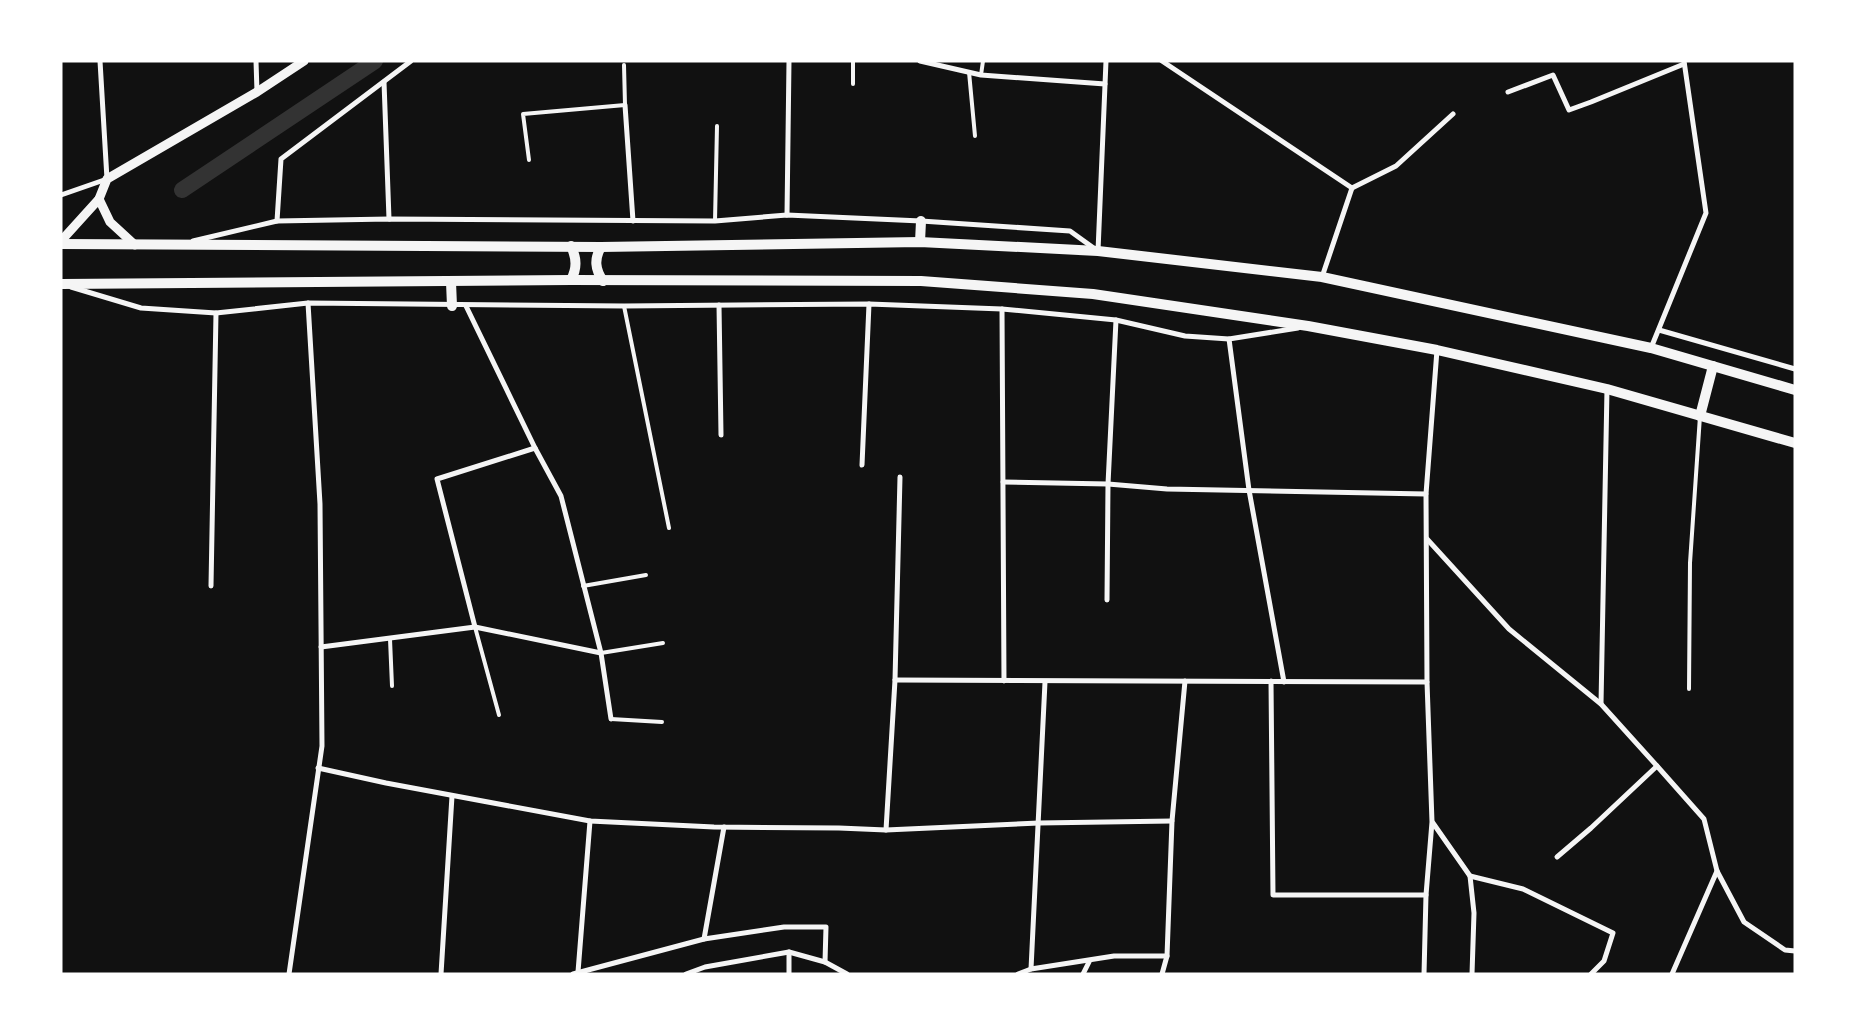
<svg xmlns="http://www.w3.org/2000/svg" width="1856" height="1035" viewBox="0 0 1856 1035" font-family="'Space Grotesk',sans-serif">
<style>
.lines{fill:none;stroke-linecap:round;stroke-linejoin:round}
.canal{stroke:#333;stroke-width:16}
.service{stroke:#f5f5f5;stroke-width:4}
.minor{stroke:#f5f5f5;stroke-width:5}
.tertiary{stroke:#f5f5f5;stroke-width:9}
.secondary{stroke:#f5f5f5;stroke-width:10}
</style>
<rect width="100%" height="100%" fill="#111"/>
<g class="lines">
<path class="canal" d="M182 190 375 61"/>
<g class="service">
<path d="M969 72 975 136"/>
<path d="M981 75 983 61"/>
<path d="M853 84V61"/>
<path d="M529 160 523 114 625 105 624 65"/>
<path d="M715 221 717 126"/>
<path d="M624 306 669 528"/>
<path d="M583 586 646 575"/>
<path d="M475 627 499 715"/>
<path d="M390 639 392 686"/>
<path d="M601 653 663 643"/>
<path d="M1689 689 1690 563 1700 416"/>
<path d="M611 719 662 722"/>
</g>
<g class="minor">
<path d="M256 61 257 92"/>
<path d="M920 61 981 75 1105 84"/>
<path d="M1162 61 1352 188"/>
<path d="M384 82 389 219"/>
<path d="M1508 92 1553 75 1569 110 1591 102 1684 64"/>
<path d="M625 105 633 221"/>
<path d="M61 195 107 179 100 61"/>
<path d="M787 215 789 61"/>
<path d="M277 221 281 159 411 61"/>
<path d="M193 241 277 221 389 219 715 221 787 215 921 221 1070 231 1095 249"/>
<path d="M1098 251 1106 61"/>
<path d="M1322 277 1352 188 1396 166 1453 114"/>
<path d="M71 287 141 308 216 313 308 303 624 306 869 304 1002 309 1116 320 1185 336 1229 339 1298 328"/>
<path d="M719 305 721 435"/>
<path d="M466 306 535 448 561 496 601 653 611 719"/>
<path d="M1002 309 1004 681"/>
<path d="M1659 330 1795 369"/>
<path d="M1229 339 1249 490 1284 682"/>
<path d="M1651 348 1706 213 1684 61"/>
<path d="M862 465 869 304"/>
<path d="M1003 482 1108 484 1167 489 1426 494"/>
<path d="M1427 539 1509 629 1601 704 1657 766 1704 819 1717 871 1744 922 1785 950 1795 951"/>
<path d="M211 586 216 313"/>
<path d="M1107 600 1108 484 1116 320"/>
<path d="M475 627 437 479 535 448"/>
<path d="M321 647 475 627 601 653"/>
<path d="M895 680 1427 682"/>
<path d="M1271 681 1273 895H1426"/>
<path d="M1601 704 1607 389"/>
<path d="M318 768 386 783 590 821 714 827 839 828 886 830 1039 823 1172 821"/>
<path d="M1433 823 1470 876 1474 913 1472 974"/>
<path d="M886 830 895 680 900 477"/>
<path d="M1557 857 1591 828 1657 766"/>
<path d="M1470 876 1523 889 1613 933 1604 961 1591 974"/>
<path d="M704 939 724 827"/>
<path d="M789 952V974"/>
<path d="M1031 969 1045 682"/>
<path d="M578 972 590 821"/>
<path d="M289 974 322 746 320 504 308 303"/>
<path d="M441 974 452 796"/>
<path d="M573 974 704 939 784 927H826L825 962 847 974"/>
<path d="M686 974 705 967 789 952 825 962"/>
<path d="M1018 974 1031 969 1114 956H1167"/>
<path d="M1083 974 1089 962"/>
<path d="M1162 974 1167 956 1172 821 1185 681"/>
<path d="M1424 974 1426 895 1432 822 1427 682 1426 494 1437 350"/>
<path d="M1672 974 1717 871"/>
</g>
<g class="tertiary">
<path d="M99 199 107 179 257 92 304 61"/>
<path d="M61 241 99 199 110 222 135 245"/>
</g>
<g class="secondary">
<path d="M920 242 921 221"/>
<path d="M61 244 601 247 920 242 1098 251 1322 277 1651 348 1795 390"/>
<path d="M571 246C577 259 577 268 571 280"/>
<path d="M601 247C594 259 595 269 603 281"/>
<path d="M451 282 452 306"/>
<path d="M61 284 571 280 921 281 1093 294 1308 326 1437 350 1607 389 1795 443"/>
<path d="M1700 416 1713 366"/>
</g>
</g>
<rect width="1856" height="1035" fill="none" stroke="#ffffff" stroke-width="125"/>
</svg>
